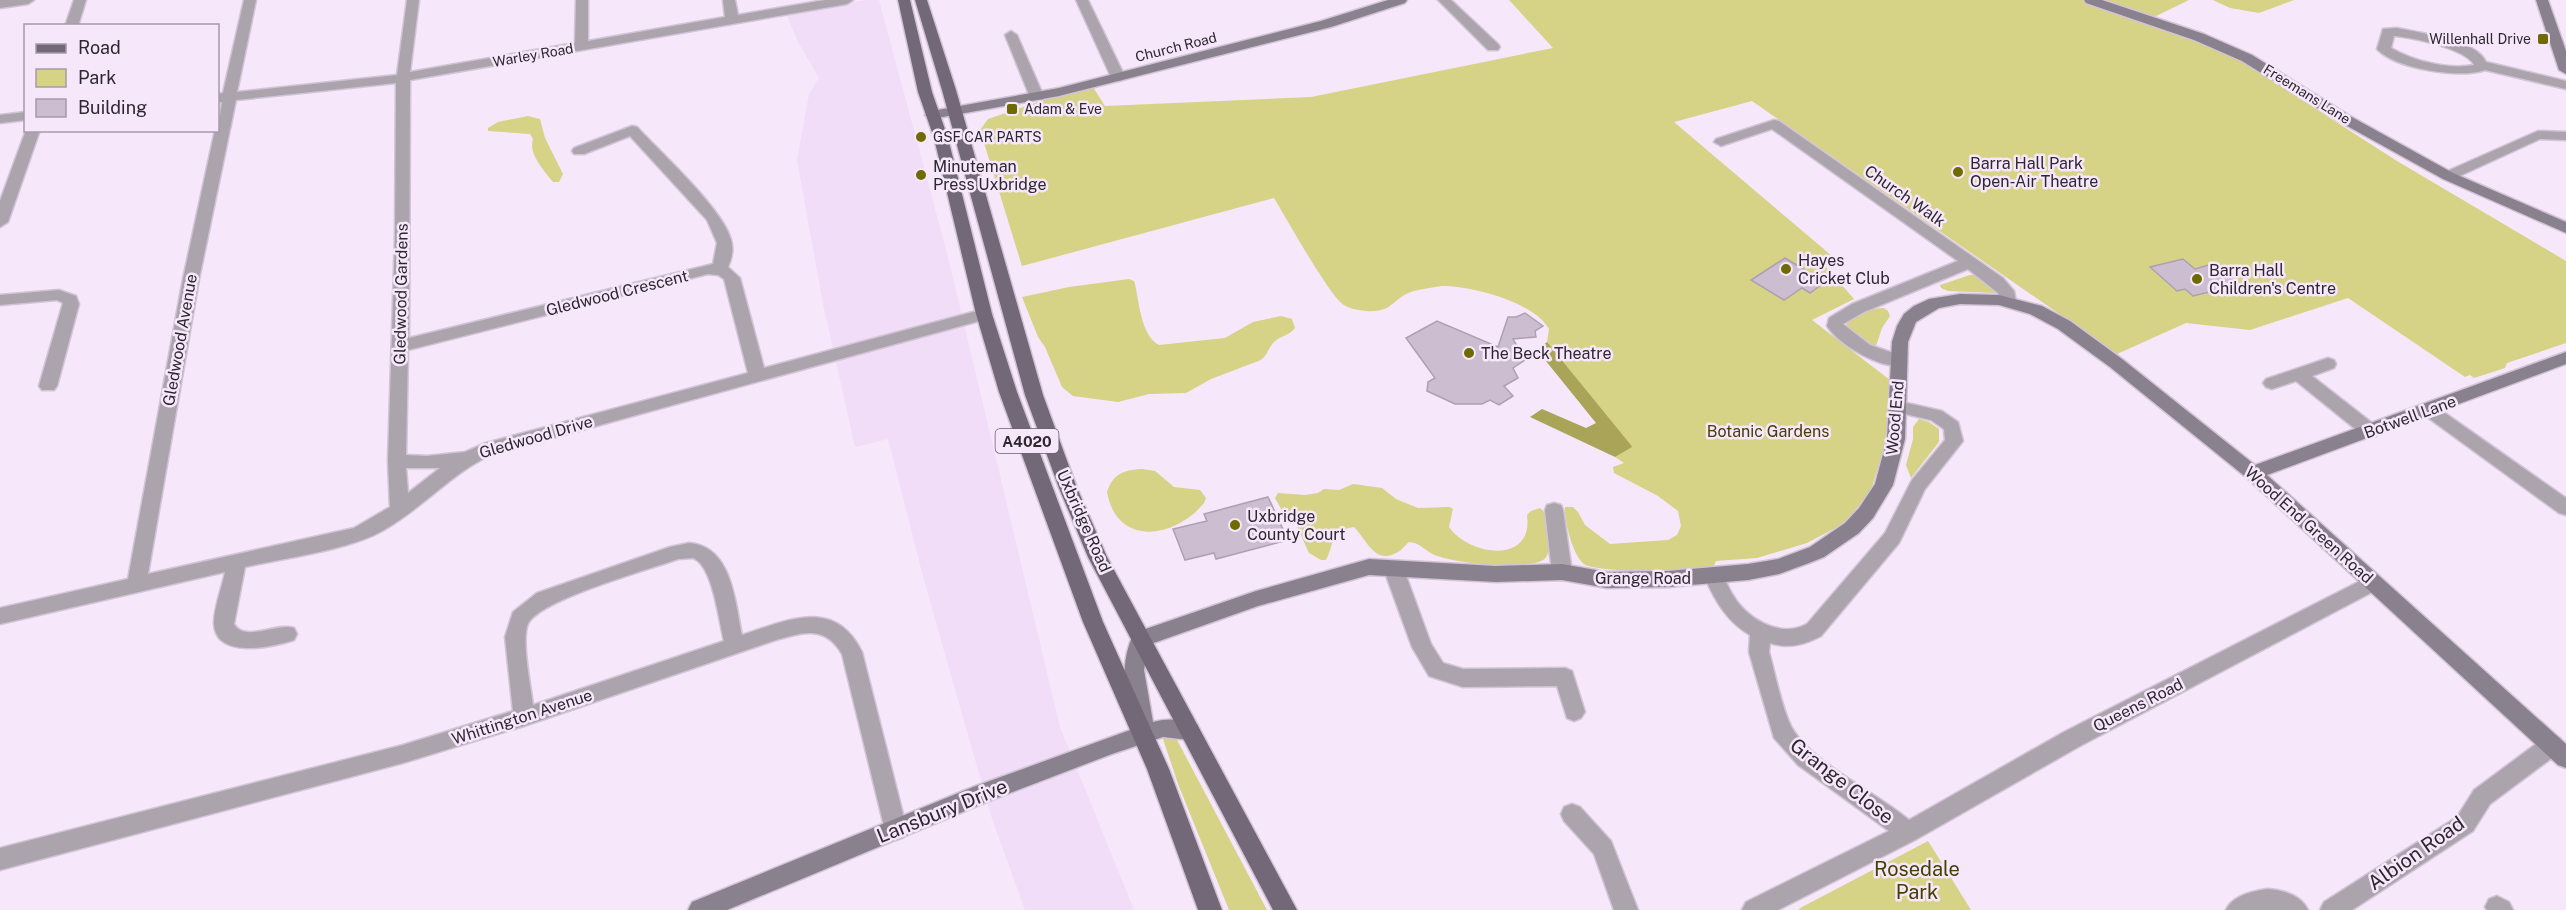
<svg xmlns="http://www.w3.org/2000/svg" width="2566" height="910" viewBox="0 0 2566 910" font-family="'Public Sans',sans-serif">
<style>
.built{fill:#f1ddf8}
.green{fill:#d6d286}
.water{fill:#a9a458}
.building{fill:#ccbdd1;stroke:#aea0b3;stroke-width:1.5}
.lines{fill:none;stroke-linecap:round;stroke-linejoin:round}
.street-casing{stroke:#d2c4d6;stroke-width:3}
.secondary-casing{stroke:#d2c4d6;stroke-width:3}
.primary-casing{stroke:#d2c4d6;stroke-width:3}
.street{fill:#aba4ad;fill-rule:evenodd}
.secondary{fill:#8a818e;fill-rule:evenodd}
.primary{fill:#736877;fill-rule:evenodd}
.poi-dot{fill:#706a03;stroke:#f6e7fb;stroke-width:2}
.labels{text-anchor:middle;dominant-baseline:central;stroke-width:5;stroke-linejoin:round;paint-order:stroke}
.far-poi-label{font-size:14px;fill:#2d272f;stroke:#f6e7fb;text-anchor:start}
.far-street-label{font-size:14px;fill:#2d272f;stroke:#f6e7fb}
.shield{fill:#f6e7fb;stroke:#69616c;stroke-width:1.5}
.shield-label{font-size:15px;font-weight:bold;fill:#2d272f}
.poi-label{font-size:16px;fill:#2d272f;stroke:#f6e7fb;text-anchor:start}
.street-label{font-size:16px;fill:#2d272f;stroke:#f6e7fb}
.park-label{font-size:16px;fill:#444000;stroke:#f6e7fb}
.near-street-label{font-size:20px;fill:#2d272f;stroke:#f6e7fb}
.near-park-label{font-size:20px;fill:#444000;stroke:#f6e7fb}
</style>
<rect width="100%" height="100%" fill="#f6e7fb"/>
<path class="built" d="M867 0H879L948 257 1060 727 1134 910H1025L991 816 924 580 888 439 855 447 823 304 797 160 809 94 819 78 798 42 785 11Z"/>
<g class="green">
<path d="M1509 0H2083L2172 31 2243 62 2397 161 2566 261V343L2507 363 2505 368 2474 378 2470 375 2465 377 2348 298 2250 330 2186 323 2117 354 1752 101 1674 122 1832 256 1821 261 1854 299 1812 320 1890 380 1886 441 1871 490 1845 523 1807 543 1757 558 1716 561C1714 565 1715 566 1710 567 1694 573 1597 573 1584 564 1573 556 1564 521 1565 507H1573L1578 512 1585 525 1610 544 1668 540 1677 535 1681 526 1678 511 1658 496 1614 473 1613 467 1624 463 1615 457 1631 447 1547 342 1549 329C1534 302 1472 286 1442 286 1433 287 1423 289 1414 291 1392 297 1395 313 1366 311 1359 310 1350 309 1344 305 1330 297 1285 216 1274 198L1022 266 980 130 988 119 1091 84 1105 106 1311 97 1553 48Z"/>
<path d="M2103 0H2189L2154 17Z"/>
<path d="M2213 0H2294L2259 13 2230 8Z"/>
<path d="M528 116 540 119 545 138 563 174 559 182H553C544 170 528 154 533 139L530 134 488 131V128L498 122Z"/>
<path d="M1970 275H1976L1995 289V293L1948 291 1941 288 1940 285Z"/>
<path d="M1129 279 1134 281 1135 284C1139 301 1141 336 1159 345L1225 338 1253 322 1281 316 1292 319 1295 328C1289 336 1279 336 1273 343 1268 349 1268 354 1261 360L1211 379 1186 393 1149 394 1118 402 1073 396 1062 387 1045 347 1038 337 1022 297 1069 287Z"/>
<path d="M1884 308 1888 311 1890 316 1882 328 1876 346 1869 345 1847 328V322C1856 314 1873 308 1884 308Z"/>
<path d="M1919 419 1929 422 1939 429V442L1911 478 1906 465 1913 439V427Z"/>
<path d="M1142 469 1155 471 1174 487 1200 490 1206 498 1204 503C1176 538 1117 548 1107 492 1113 474 1123 470 1142 469Z"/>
<path d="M1353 484 1382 488 1396 499 1418 508 1450 507 1453 509 1449 527C1469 556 1534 565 1527 515L1531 511 1540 508C1549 515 1548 528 1548 539 1549 545 1550 556 1543 560 1524 571 1457 563 1437 556 1425 552 1422 543 1409 542 1404 546 1402 550 1398 552 1375 566 1367 540 1354 527 1330 530 1334 545 1326 560H1321L1309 553 1295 522 1283 512 1275 498 1278 493 1305 495 1318 493 1324 489 1339 490Z"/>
<path d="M1162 736H1174L1177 740 1267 910H1229L1178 784Z"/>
<path d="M1928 841 1971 910H1798L1802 907Z"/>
</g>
<path class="water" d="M1547 342 1630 444 1632 447 1615 457 1530 417 1542 409 1586 428 1596 423 1537 350Z"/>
<g class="building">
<path d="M1785 258 1825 282 1810 293 1802 288 1784 300 1751 280Z"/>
<path d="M2183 259 2195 269 2212 264 2238 285 2193 296 2185 289 2177 291 2150 267Z"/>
<path d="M1525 313 1543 326 1535 331 1536 337 1513 339 1525 360 1513 368 1518 378 1504 386 1513 396 1499 405 1490 400 1482 404H1455L1427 391 1428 382 1435 378 1406 338 1437 321 1498 347 1508 317H1516Z"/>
<path d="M1268 497 1288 540 1216 559 1214 553 1185 560 1173 529 1207 521 1204 514Z"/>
</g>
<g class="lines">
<g class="street-casing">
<g id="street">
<path d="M0 0H34L28 4 0 8Z"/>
<path d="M74 0H86L78 26H65Z"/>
<path d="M244 0H256L237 92 397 75 407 0H419L410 72 575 43 576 0H588V41L725 17 723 0H735L738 15 825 0H853L847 4 410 80 409 338 713 264 717 243 707 220 630 136 584 154H574L572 151 574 148 632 126 637 127C661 153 723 209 731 240 734 250 732 258 728 267L740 278 764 368 984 309 990 310 992 314 990 318 491 455C450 474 422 509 382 531 349 550 284 558 245 567L234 624C245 643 277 622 294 628L297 634 294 640C273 647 215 660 214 623 214 607 222 588 225 572L0 624V608L128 579 183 279 215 130H218L222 102H218V94L223 93ZM396 83 395 236 388 461 390 507 354 528 148 574 199 279 236 100ZM708 274 718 275 724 279 748 373 486 443 465 452 427 456 406 455 408 350ZM406 468H440L408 493Z"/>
<path d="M1076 0H1088L1125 77 1123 80 1118 81 1111 77Z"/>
<path d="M1438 0H1451L1498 44 1500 47 1498 50H1488Z"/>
<path d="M2397 28C2419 33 2477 40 2486 62L2566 81V89L2485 70C2461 79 2395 69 2377 49L2383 29ZM2394 36C2411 37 2467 49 2474 65 2449 70 2413 61 2391 48Z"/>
<path d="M1011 31 1017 35 1044 97 1042 100H1032L1030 97 1005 35Z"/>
<path d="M26 112V120L0 123V115Z"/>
<path d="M1774 120 1779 121 2003 278 2014 291 2016 301 2014 305H2002L1998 293 1968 269 1864 312 1843 324 1870 345 1905 357 1907 361 1905 365C1883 371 1839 345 1827 326L1829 318 1852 304 1958 261 1772 129 1721 146 1714 142 1716 139Z"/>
<path d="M26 130H40L8 222 0 227V201Z"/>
<path d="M2538 131 2566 132V140L2540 139 2453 179 2448 180 2441 176 2443 173Z"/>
<path d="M59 290 76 296 79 304 57 386 54 390H42L39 386 63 303 57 300 0 305V295Z"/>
<path d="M2328 358 2334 360 2336 364 2334 368 2312 376 2376 426 2379 431 2376 436 2370 437 2364 436 2296 381 2272 389 2266 387 2263 383 2266 379Z"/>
<path d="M1898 401 1942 411 1958 422 1963 441 1925 489 1899 543 1821 636C1804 645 1789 649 1770 643L1769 652C1775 673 1782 710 1792 728 1812 763 1877 793 1909 820L2064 732 2366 578 2373 575 2380 578 2383 583 2380 588 2080 746 1915 840 1778 910H1742L1746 902 1889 831 1798 765 1774 738 1749 652 1750 635C1726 621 1715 600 1704 576L1707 571 1714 568 1721 571C1725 578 1727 585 1731 592 1745 618 1779 639 1807 624L1885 533 1912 480 1945 440 1944 429 1931 420 1892 411 1889 407 1892 403Z"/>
<path d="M2429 404 2435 406 2566 498V515L2559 513 2423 414 2420 410 2423 406Z"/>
<path d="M1554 503 1561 505 1563 510 1572 572 1569 577 1562 580 1555 577 1552 572 1545 510 1547 505Z"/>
<path d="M689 543C732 546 735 602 742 635 788 620 835 597 862 652L907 830 904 837 896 840 888 837 885 830 842 654C825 625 804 632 776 640L524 726 403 763 0 870V848L403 745 513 711 505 637 513 612 537 593 670 547ZM693 558C713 565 719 622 724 641L533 705C531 687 520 636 529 622 545 598 648 570 678 559Z"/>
<path d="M1394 562 1401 565 1404 570 1431 644 1443 663 1463 669 1565 668 1572 671 1585 712 1581 718 1574 721 1567 718 1557 686 1463 687 1429 676 1412 647 1384 570 1387 565Z"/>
<path d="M2552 736 2560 738 2563 745 2560 752 2490 804 2473 831 2352 910H2320L2324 902 2457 817 2474 790 2544 738Z"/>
<path d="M1572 804 1580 807 1611 841 1638 910H1614L1594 854 1564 821 1561 814 1564 807Z"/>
<path d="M2267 889C2283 890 2301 895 2308 910H2226C2232 896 2253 891 2267 889Z"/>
<path d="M2497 896 2509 902 2513 910H2487L2485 907 2489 899Z"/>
</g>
</g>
<g class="secondary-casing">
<g id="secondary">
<path d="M1388 0H1407L1405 3 1331 27 1059 96 932 119 925 115 932 111 1059 88 1321 21Z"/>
<path d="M2084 0H2102L2204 34 2252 55 2350 116 2453 173 2566 222V233L2443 179 2340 122 2242 61 2194 40 2086 3Z"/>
<path d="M2536 0H2548L2566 51V74L2559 70Z"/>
<path d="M1960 294 1999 295 2042 306 2070 321 2122 359 2255 465 2566 352V364L2267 475 2566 744V768L2558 765 2247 478 2110 367 2058 329 2030 314 1999 305 1960 304 1939 308 1916 322 1908 342 1905 439 1893 485 1873 518 1859 533 1824 557 1809 563 1779 574 1748 580 1668 587 1607 588 1562 580 1496 582 1369 575 1258 606 1148 645 1144 670 1153 722C1167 718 1183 719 1197 724L1200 731 1197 738 1189 740 1163 737 1112 754 989 801 727 910H688L692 902 973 787 1133 729C1124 697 1119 663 1134 633L1256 591 1369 559 1496 566 1562 564 1607 572 1668 571 1748 564 1778 559 1810 547 1845 523 1859 508 1875 484 1887 439 1892 342 1897 326 1904 314 1914 306 1929 299Z"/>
</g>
</g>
<g class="primary-casing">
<g id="primary">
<path d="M898 0H910L932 92 948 138 992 314 1017 392 1103 622 1169 769 1222 910H1198L1147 769 1083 622 999 392 976 314 934 138 918 92Z"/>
<path d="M915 0H927L956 90 1043 395 1077 488 1107 557 1297 910H1273L1088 557 1059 488 1025 395 942 90Z"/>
</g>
</g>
<use href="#street" class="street"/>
<use href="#secondary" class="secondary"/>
<use href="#primary" class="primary"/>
</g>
<g class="poi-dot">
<rect x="2537" y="33" width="12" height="12" rx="3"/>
<rect x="1006" y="103" width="12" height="12" rx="3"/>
<circle cx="921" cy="137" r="6"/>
<circle cx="1958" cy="172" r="6"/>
<circle cx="921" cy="175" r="6"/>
<circle cx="1786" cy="269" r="6"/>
<circle cx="2197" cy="279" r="6"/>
<circle cx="1469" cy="353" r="6"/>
<circle cx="1235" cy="525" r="6"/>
</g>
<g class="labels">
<g class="far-poi-label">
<text x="2531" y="39" text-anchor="end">Willenhall Drive</text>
<text x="1024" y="109">Adam &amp; Eve</text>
<text x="933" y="137">GSF CAR PARTS</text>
</g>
<g class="far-street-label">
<text transform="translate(1176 47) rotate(-14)">Church Road</text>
<text transform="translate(533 55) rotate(-10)">Warley Road</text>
<text transform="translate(2307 94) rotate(32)">Freemans Lane</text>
</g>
<rect class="shield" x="995.5" y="429" width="63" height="24" rx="4.5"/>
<g class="shield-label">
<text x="1027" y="441">A4020</text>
</g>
<g class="poi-label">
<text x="1970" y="163">Barra Hall Park<tspan x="1970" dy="18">Open-Air Theatre</tspan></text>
<text x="933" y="166">Minuteman<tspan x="933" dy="18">Press Uxbridge</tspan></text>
<text x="1798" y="260">Hayes<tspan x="1798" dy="18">Cricket Club</tspan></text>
<text x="2209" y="270">Barra Hall<tspan x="2209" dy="18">Children's Centre</tspan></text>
<text x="1481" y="353">The Beck Theatre</text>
<text x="1247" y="516">Uxbridge<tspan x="1247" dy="18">County Court</tspan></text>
</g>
<g class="street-label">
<text transform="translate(1905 196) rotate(35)">Church Walk</text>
<text transform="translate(617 293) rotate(-14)">Gledwood Crescent</text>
<text transform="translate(401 294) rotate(-89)">Gledwood Gardens</text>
<text transform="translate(180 340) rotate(-80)">Gledwood Avenue</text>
<text transform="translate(2410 417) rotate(-20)">Botwell Lane</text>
<text transform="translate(1895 418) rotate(-85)">Wood End</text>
<text transform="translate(536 437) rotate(-16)">Gledwood Drive</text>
<text transform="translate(1084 521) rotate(66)">Uxbridge Road</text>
<text transform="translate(2309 525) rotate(42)">Wood End Green Road</text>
<text x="1643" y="578">Grange Road</text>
<text transform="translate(2138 705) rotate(-27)">Queens Road</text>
<text transform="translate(522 717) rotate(-18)">Whittington Avenue</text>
</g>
<g class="park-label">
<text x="1768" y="431">Botanic Gardens</text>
</g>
<g class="near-street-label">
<text transform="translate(1842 781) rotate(38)">Grange Close</text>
<text transform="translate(942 811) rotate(-22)">Lansbury Drive</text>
<text transform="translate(2416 853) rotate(-35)">Albion Road</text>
</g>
<g class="near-park-label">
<text x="1917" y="869">Rosedale<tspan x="1917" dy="23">Park</tspan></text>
</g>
</g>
<rect x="24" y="24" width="195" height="108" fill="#f6e7fb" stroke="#a69aa9" stroke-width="1.5"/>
<rect x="36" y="44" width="30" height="9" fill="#736877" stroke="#a69aa9" stroke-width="1.5"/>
<text x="78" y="54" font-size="18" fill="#2d272f">Road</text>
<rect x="36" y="69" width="30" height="18" fill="#d6d286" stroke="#a69aa9" stroke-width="1.5"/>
<text x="78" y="84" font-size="18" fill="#2d272f">Park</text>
<rect x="36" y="99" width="30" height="18" fill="#ccbdd1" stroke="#a69aa9" stroke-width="1.5"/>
<text x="78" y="114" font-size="18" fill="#2d272f">Building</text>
</svg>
